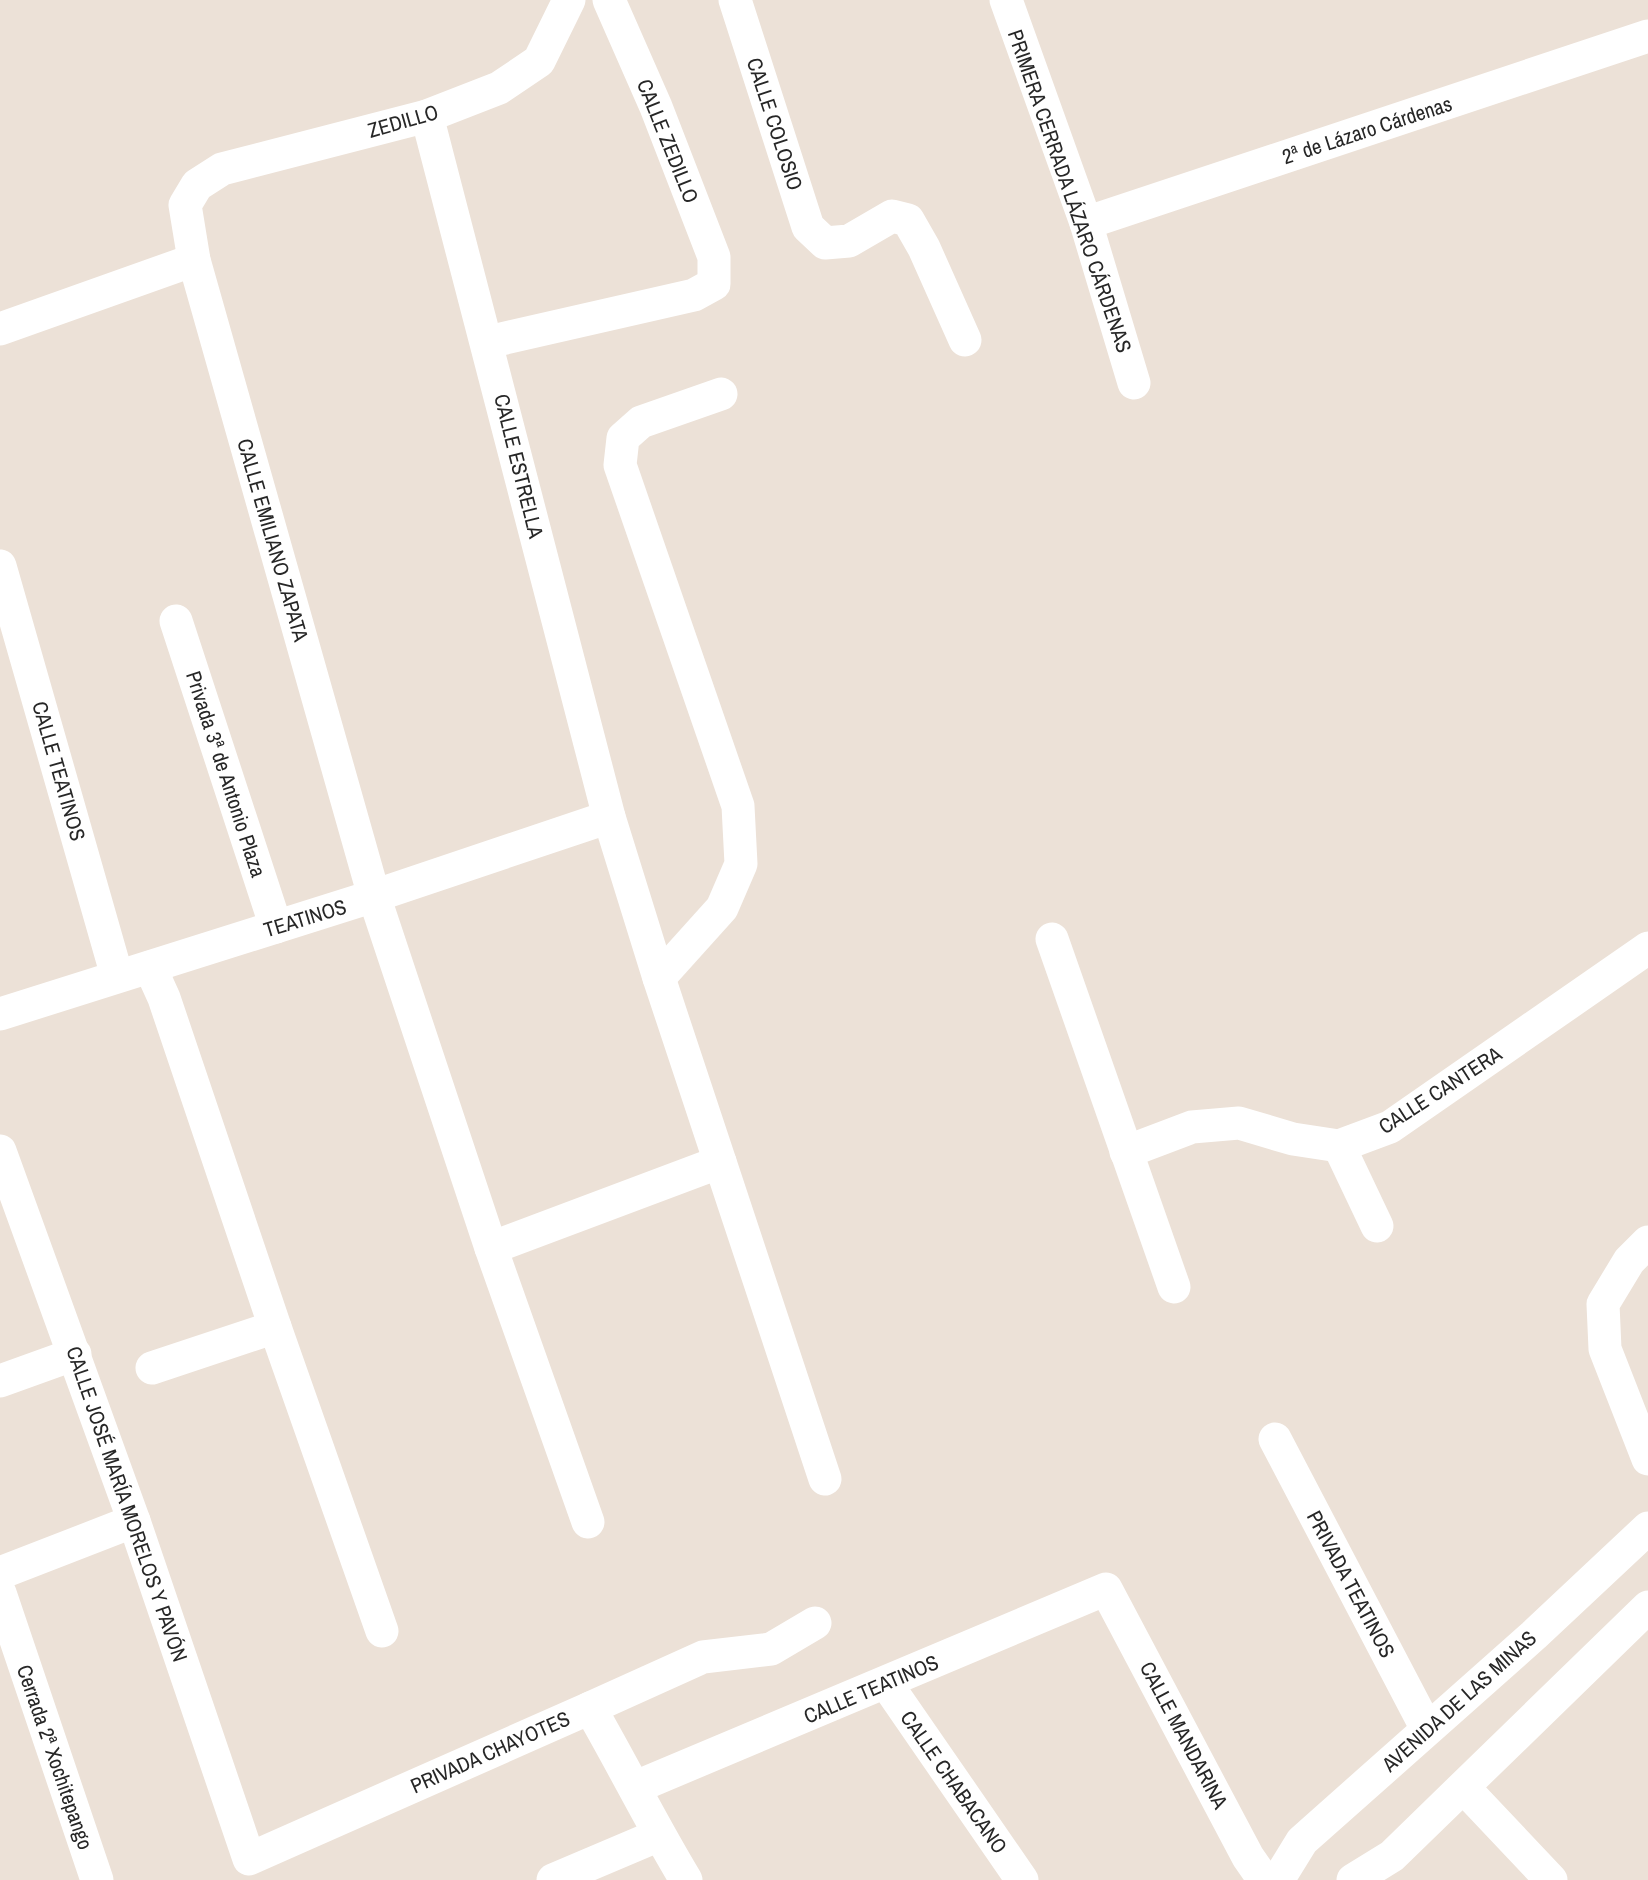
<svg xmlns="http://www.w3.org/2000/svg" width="1648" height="1880" viewBox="0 0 1648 1880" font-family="'Archivo Narrow',sans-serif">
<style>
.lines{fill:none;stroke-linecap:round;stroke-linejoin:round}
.minor{stroke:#fff;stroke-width:33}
.labels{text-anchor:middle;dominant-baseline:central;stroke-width:5;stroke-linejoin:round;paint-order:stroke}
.street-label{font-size:21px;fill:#272727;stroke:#fff}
</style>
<rect width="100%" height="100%" fill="#ece1d7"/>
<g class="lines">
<g class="minor">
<path d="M569 0 539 61 499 88 427 116 222 169 197 185 185 205 194 260 374 896 491 1248 588 1522"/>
<path d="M735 0 808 227 825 243 849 241 892 216 908 220 924 248 965 340"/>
<path d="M1006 0 1086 223 1134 383"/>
<path d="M427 116 609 817 659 978 720 1162"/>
<path d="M1086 223 1648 36"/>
<path d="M0 329 194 260"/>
<path d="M488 342 694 295 714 284V257L656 107 609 0"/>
<path d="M0 566 117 976"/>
<path d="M176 621 276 927"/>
<path d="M1052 939 1174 1287"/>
<path d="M150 967 164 998 275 1327 382 1631"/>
<path d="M659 978 722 908 741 864 738 806 620 465 623 438 641 422 721 394"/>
<path d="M0 1014 374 896 609 817"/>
<path d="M1339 1146 1377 1226"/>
<path d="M0 1151 134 1521 249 1859 590 1708C623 1765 652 1824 686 1880"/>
<path d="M1126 1152 1192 1127 1239 1123 1293 1139 1339 1146 1390 1127 1648 948"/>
<path d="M1648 1242 1629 1261 1603 1304 1605 1349 1648 1459"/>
<path d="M491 1248 720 1162 825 1479"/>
<path d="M152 1368 275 1327"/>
<path d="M0 1381 75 1354"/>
<path d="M1275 1439 1427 1729"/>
<path d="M0 1573 134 1521"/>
<path d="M0 1593 97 1880"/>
<path d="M886 1683 1022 1880"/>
<path d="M590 1708 703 1657 771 1649 815 1623"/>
<path d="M636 1787 1106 1589 1248 1857 1264 1880"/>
<path d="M1464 1788 1551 1880"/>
<path d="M553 1880 659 1835"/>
<path d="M1278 1880 1302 1841 1534 1635 1648 1528"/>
<path d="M1353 1880 1392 1856 1648 1607"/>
</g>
</g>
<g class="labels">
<g class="street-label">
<text transform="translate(403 121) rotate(-16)">ZEDILLO</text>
<text transform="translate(775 124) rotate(72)">CALLE COLOSIO</text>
<text transform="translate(1367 130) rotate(-18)">2ª de Lázaro Cárdenas</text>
<text transform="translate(668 141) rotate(68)">CALLE ZEDILLO</text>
<text transform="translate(1070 191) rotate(71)">PRIMERA CERRADA LÁZARO CÁRDENAS</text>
<text transform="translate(519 466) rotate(76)">CALLE ESTRELLA</text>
<text transform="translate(273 540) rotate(74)">CALLE EMILIANO ZAPATA</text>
<text transform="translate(59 771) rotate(74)">CALLE TEATINOS</text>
<text transform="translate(226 774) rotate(72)">Privada 3ª de Antonio Plaza</text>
<text transform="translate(305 918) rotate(-17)">TEATINOS</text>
<text transform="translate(1440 1090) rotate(-33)">CALLE CANTERA</text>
<text transform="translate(127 1504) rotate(71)">CALLE JOSÉ MARÍA MORELOS Y PAVÓN</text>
<text transform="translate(1351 1584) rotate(62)">PRIVADA TEATINOS</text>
<text transform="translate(871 1689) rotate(-23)">CALLE TEATINOS</text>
<text transform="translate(1459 1701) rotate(-42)">AVENIDA DE LAS MINAS</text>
<text transform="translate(1184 1735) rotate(62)">CALLE MANDARINA</text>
<text transform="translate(490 1752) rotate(-24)">PRIVADA CHAYOTES</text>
<text transform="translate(55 1757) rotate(71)">Cerrada 2ª Xochitepango</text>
<text transform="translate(954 1782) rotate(55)">CALLE CHABACANO</text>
</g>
</g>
</svg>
